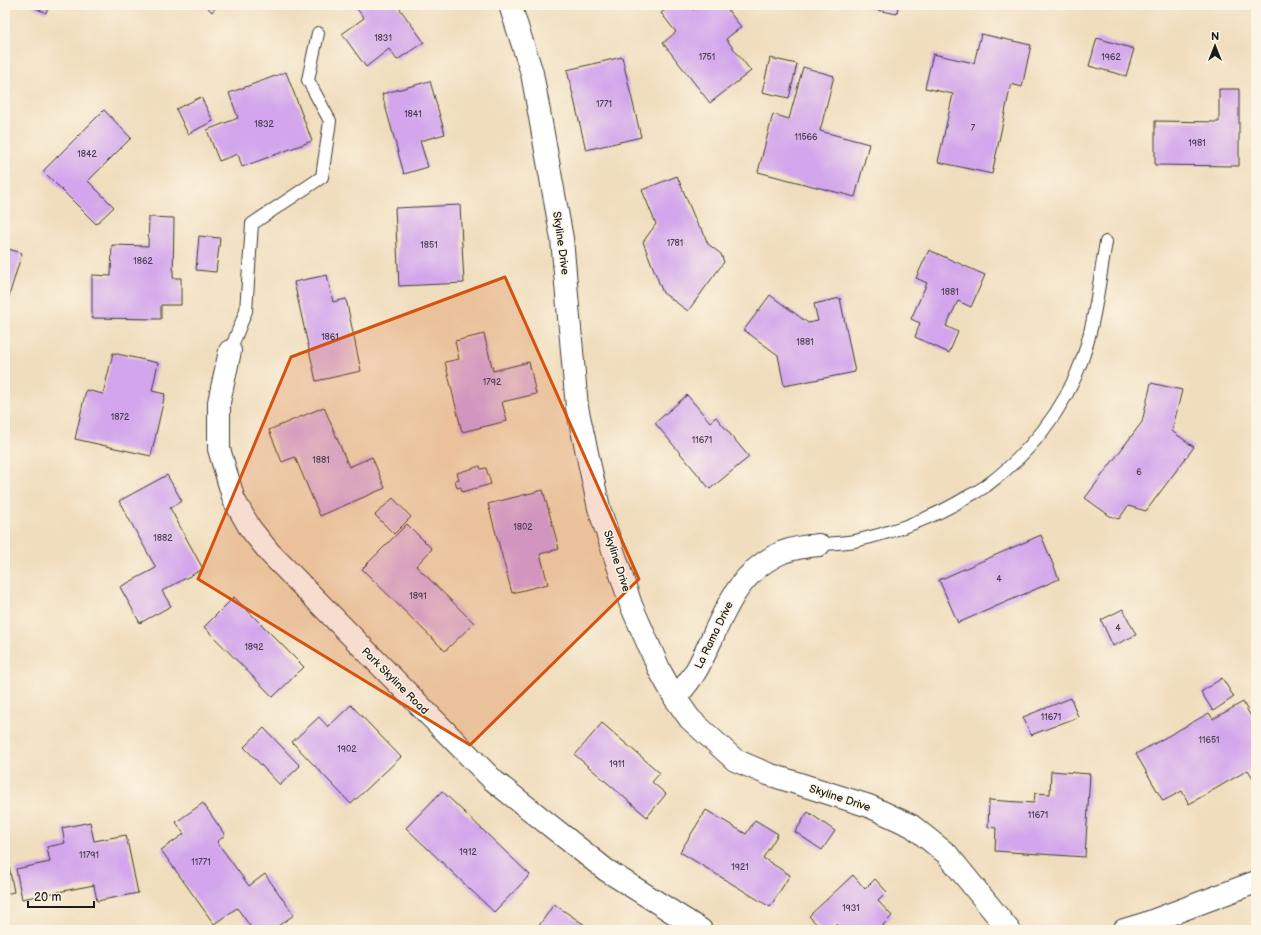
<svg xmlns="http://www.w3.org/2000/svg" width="1261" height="935" viewBox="0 0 1261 935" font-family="'Balsamiq Sans',sans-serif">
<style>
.building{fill:#d2a5ec}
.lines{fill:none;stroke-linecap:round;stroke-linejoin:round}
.service-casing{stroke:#3c3934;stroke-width:14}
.minor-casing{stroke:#3c3934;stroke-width:24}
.tertiary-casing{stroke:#3c3934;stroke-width:24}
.service{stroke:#fff;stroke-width:12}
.minor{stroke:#fff;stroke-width:22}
.tertiary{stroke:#fff;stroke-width:22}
.marked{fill:#d4530e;fill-opacity:0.2;stroke:#d4530e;stroke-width:3;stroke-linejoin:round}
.labels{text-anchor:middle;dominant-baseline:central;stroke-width:3;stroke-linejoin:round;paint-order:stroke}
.number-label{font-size:9px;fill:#4a3e50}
.street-label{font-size:11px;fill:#1c1c1c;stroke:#fcf5e5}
</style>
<rect width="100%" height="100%" fill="#fcf5e5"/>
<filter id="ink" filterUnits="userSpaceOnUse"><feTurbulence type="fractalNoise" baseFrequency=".025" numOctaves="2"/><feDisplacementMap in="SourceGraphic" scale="8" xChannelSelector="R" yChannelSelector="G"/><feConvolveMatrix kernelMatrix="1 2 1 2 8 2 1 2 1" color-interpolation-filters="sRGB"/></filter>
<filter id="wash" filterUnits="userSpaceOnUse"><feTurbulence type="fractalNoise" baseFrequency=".012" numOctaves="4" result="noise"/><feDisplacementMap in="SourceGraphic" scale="16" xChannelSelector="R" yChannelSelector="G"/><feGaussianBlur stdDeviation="0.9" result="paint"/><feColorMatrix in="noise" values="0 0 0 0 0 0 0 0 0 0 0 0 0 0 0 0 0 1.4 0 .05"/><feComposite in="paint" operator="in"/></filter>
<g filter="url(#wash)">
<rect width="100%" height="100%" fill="#f0ddbd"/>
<g id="blocks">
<g class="building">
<path d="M5 5H11L5 21Z"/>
<path d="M33 5H50L46 13 33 7Z"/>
<path d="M205 5H218L212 12Z"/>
<path d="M354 5H397L424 42 397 60 389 49 366 67 342 34 364 18Z"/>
<path d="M671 5H689L693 10 699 5H724L741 27 726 39 751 71 710 103 663 43 676 32 661 13Z"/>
<path d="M868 5H898L897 14 867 8Z"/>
<path d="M981 34 1031 45 1022 87 1011 84 992 174 938 162 953 94 925 88 933 54 974 63Z"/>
<path d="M1097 38 1134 49 1126 76 1089 66Z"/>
<path d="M622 57 641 137 586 150 567 70Z"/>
<path d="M770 58 797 64 789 98 762 92Z"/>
<path d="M803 67 834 76 820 131 869 144 855 197 758 172 773 114 789 119Z"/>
<path d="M286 72 312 141 242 167 238 154 219 161 207 130 238 118 229 93Z"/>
<path d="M430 81 445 134 420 141 428 167 404 174 382 94Z"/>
<path d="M1219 89H1239V166L1155 165V121L1219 122Z"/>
<path d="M201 97 213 121 188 134 176 109Z"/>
<path d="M104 110 131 138 88 181 114 207 96 224 43 171Z"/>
<path d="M677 176 698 226 702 229 708 244 721 254 724 262 688 311 663 293 643 242 656 224 642 190Z"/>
<path d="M460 205 464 283 399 286 395 208Z"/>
<path d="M149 217 174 218 173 278H181V305H161V319L92 318V275L111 276 112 245 148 246Z"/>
<path d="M199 236 220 238 216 272 196 270Z"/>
<path d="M5 248 22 253 5 309Z"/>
<path d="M929 250 985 275 971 307 958 301 946 326 958 332 949 353 915 337 920 323 911 319 927 283 916 278Z"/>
<path d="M327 275 333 302 346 299 361 371 316 381 294 282Z"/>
<path d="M770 295 808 323 818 321 814 304 840 298 855 372 784 386 778 355 744 330Z"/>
<path d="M484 334 493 371 529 362 536 394 502 402 507 421 462 432 445 362 459 359 455 341Z"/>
<path d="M113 353 158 363 152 391 165 394 151 456 75 439 86 390 103 394Z"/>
<path d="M1151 383 1182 390 1172 431 1194 447 1146 511 1128 506 1119 519 1110 516 1085 498 1142 422Z"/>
<path d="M687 395 710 422 716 417 749 457 710 489 655 423Z"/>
<path d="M324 407 349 467 372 457 385 488 320 516 295 457 282 462 269 430Z"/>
<path d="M480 466 481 469 486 468 491 484 462 492 461 487 457 488 455 480 459 479 457 473Z"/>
<path d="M167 475 182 501 170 508 203 569 162 591 171 606 140 623 120 587 156 568 119 501Z"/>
<path d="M543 490 559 549 540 554 548 584 512 593 488 504Z"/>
<path d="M393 498 411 517 394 534 375 515Z"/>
<path d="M407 524 432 549 416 566 474 623 445 651 362 569Z"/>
<path d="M1041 535 1059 579 958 623 939 580Z"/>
<path d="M234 597 304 667 273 697 204 627Z"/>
<path d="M1123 609 1136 635 1113 646 1101 620Z"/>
<path d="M1222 678 1234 697 1213 711 1201 692Z"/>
<path d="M1071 698 1078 717 1031 735 1023 717Z"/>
<path d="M1243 702 1256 726V783L1248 770 1189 804 1182 791 1163 801 1136 754 1209 713 1213 719Z"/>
<path d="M351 705 401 757 351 804 292 742 319 717 328 727Z"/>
<path d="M602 723 660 773 652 782 666 794 647 817 575 755Z"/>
<path d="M264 728 300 766 280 785 244 747Z"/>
<path d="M1051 771 1090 774 1085 857 995 851 996 828 988 827 989 800 1034 803 1035 793 1050 794Z"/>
<path d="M442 791 530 875 494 912 406 828Z"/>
<path d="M203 803 225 835 217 842 249 886 265 874 294 915 272 930H253L237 908 214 924 161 850 184 834 176 822Z"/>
<path d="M706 810 746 834 755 820 778 834 763 858 790 875 770 907 680 852Z"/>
<path d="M808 812 835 831 822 850 795 832Z"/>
<path d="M90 822 94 841 126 835 138 893 97 901 94 885 22 899 16 869 50 862 47 847 65 843 62 828Z"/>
<path d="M9 866 14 892 5 894V867Z"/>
<path d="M853 875 865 889 875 879 887 892 878 901 892 916 883 925 888 930H842L837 924 830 930H822L809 916Z"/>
<path d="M554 904 592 930H536Z"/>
</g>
</g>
</g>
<g filter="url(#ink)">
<use href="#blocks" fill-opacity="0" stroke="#3c3934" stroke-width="1"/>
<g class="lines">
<g class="service-casing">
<g id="service">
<path d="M230 351 246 311 252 224 322 177 330 121 308 80 318 33"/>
<path d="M819 545C831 543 843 543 855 541 894 532 933 518 967 497 973 494 980 490 986 486 1028 455 1064 411 1082 360 1095 323 1099 281 1106 242"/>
</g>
</g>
<g class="minor-casing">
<g id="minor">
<path d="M230 351 219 402V449L234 500 250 528 270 553 494 781 606 870 701 930"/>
<path d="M675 698C683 689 691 680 697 669 721 625 731 574 783 552 794 548 807 546 819 545"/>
<path d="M1124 930 1144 924 1256 882"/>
</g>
</g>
<g class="tertiary-casing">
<path id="tertiary" d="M510 5 532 73 562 239 577 407 599 508 631 605 660 671 675 698 690 719 735 760 768 774 869 806 912 826 947 854 1009 930"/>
</g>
<use href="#service" class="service"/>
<use href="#minor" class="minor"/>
<use href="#tertiary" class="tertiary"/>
</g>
</g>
<path class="marked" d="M505 277 639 579 470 745 198 579 291 357Z"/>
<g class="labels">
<g class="number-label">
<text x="383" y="38">1831</text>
<text x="707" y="57">1751</text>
<text x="1111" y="57">1962</text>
<text x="604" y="104">1771</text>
<text x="413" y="114">1841</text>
<text x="264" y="124">1832</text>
<text x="973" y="128">7</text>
<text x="806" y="137">11566</text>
<text x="1197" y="143">1981</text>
<text x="87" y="154">1842</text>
<text x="675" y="243">1781</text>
<text x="429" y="245">1851</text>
<text x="143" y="261">1862</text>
<text x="950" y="292">1881</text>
<text x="330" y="337">1861</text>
<text x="805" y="342">1881</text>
<text x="492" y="382">1792</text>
<text x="120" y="417">1872</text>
<text x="702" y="440">11671</text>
<text x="321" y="460">1881</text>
<text x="1139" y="472">6</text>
<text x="523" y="527">1802</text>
<text x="163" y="538">1882</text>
<text x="999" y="579">4</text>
<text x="418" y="596">1891</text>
<text x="1118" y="628">4</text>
<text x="254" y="647">1892</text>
<text x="1051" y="717">11671</text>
<text x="1209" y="740">11651</text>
<text x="347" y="749">1902</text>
<text x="617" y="764">1911</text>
<text x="1038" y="815">11671</text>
<text x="468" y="852">1912</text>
<text x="89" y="855">11791</text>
<text x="201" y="862">11771</text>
<text x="740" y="867">1921</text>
<text x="851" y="908">1931</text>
</g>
<g class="street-label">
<text transform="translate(561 243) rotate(82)">Skyline Drive</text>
<text transform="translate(617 561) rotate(72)">Skyline Drive</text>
<text transform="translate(714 635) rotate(-64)">La Rama Drive</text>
<text transform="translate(395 681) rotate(45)">Park Skyline Road</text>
<text transform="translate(840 798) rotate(18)">Skyline Drive</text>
</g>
</g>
<rect width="1261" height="935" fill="none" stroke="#fcf5e5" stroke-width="20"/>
<g transform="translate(1215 46)" stroke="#fcf5e5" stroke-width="3" paint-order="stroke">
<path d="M0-3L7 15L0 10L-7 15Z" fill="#1c1c1c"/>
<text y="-6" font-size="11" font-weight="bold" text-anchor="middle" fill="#1c1c1c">N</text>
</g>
<path d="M28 901v6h66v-6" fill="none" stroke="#1c1c1c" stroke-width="2"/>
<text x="34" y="901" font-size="12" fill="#1c1c1c" stroke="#fcf5e5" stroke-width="3" paint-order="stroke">20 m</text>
</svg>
